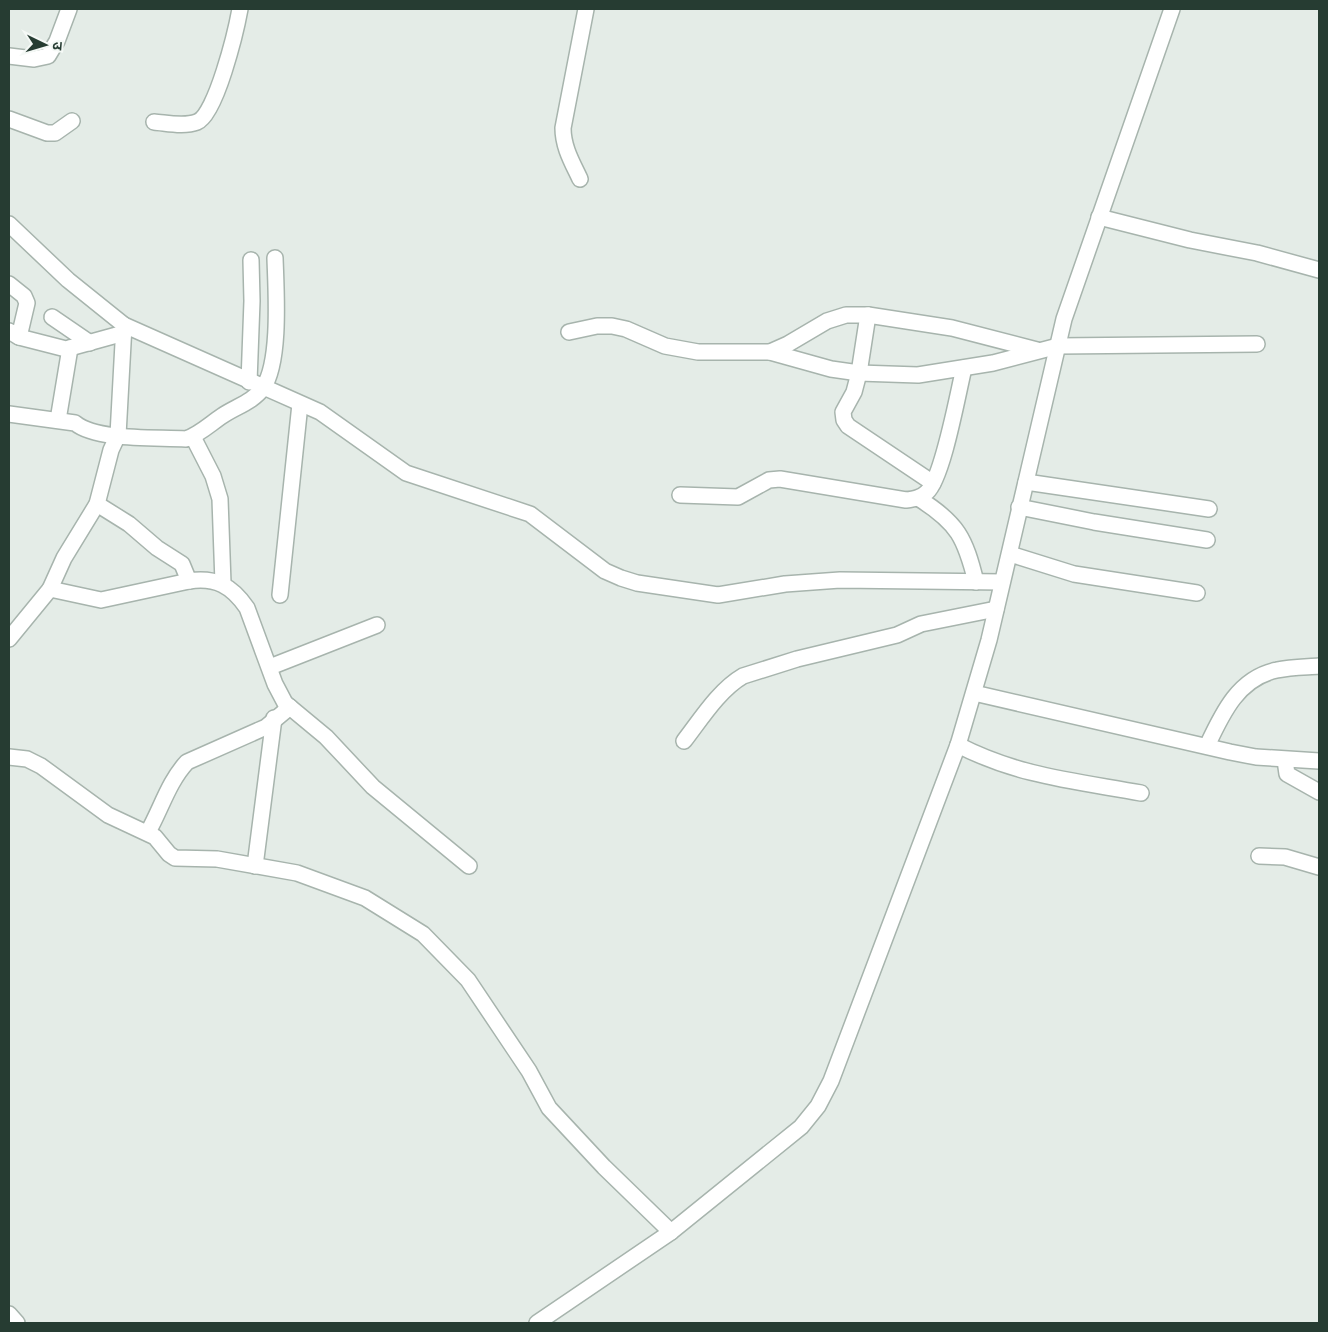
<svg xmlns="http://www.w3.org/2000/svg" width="1328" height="1332" viewBox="0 0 1328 1332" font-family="'Golos Text','Noto Sans Devanagari',sans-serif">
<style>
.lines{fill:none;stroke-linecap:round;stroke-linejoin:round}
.minor-casing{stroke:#a7b4ad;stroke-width:18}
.minor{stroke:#fff;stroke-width:15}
</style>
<rect width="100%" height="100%" fill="#e4ece7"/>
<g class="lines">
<g class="minor-casing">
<g id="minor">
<path d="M9 56 34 59 48 56 57 41 69 9"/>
<path d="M9 119 47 133H55L72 121"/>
<path d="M154 122C167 123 184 127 197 122 216 115 236 31 240 9"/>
<path d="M580 179C572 162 563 147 563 128L586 9"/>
<path d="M1099 217 1190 240 1257 253 1319 270"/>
<path d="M9 224 68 280 124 325 320 412 406 473 530 514 605 571 621 578 637 583 718 595 785 584 840 580 1002 582"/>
<path d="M9 284 24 296 27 303 19 337"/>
<path d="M868 315 859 373 854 392 843 412 844 420 848 426 933 483"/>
<path d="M52 317 90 343"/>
<path d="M9 331 19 337 66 349 124 333"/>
<path d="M569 332 597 326H612L626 329 665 346 698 352H770L788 344 827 321 846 315H868L952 328 1037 350"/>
<path d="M770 352 831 369 859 373 918 375 993 363 1058 346 1257 344"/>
<path d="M249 382 252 301 251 260"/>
<path d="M9 414 75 423C97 441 157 437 186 439 200 434 210 424 222 416 235 407 253 402 263 388 281 362 276 290 275 258"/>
<path d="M58 420 70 348"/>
<path d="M193 437 213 476 220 499 223 583"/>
<path d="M1026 482 1209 509"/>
<path d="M680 495 738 497 769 480 780 479 906 500C914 499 921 498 927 492 943 478 958 392 964 368"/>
<path d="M918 498C958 523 965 538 976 582"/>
<path d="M97 504 129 524 157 548 182 564 189 581"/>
<path d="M1019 507 1094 522 1207 540"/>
<path d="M1010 554 1074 574 1197 593"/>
<path d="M50 589 101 600 189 581C216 577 232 586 247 608L275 684 285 703 326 737 373 787 469 866"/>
<path d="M280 595 300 404"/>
<path d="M9 639 50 589 64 558 97 504 111 450 118 435 124 325"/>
<path d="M270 667 377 625"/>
<path d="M974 693 1230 752 1256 757 1319 761"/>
<path d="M684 741C701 719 719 690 743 676L797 659 897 635 921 624 996 609"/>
<path d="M958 745C1018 776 1075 781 1141 793"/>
<path d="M1207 746C1222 714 1238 678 1277 670 1290 667 1306 667 1319 666"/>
<path d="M9 757 27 759 41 766 108 815 155 837 169 854 175 858 217 859 297 873 365 898 423 934 468 980 529 1071 549 1108 604 1167 671 1232"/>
<path d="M1285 760 1287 774 1319 792"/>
<path d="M148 832C161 809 169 781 187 762L266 727 290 707"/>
<path d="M1259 856 1285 857 1319 867"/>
<path d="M255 866 274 718"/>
<path d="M9 1314 17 1323"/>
<path d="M537 1323 671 1232 801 1127 818 1106 831 1081 958 745 989 640 1064 319 1172 9"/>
</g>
</g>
<use href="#minor" class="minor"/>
</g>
<rect width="1328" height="1332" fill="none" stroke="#263c32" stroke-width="20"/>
<g transform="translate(45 45) rotate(95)" stroke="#f5f9f6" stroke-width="4" paint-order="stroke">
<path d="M0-4L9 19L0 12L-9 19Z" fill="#263c32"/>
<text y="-8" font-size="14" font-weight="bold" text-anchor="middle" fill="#263c32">उ</text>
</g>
</svg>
